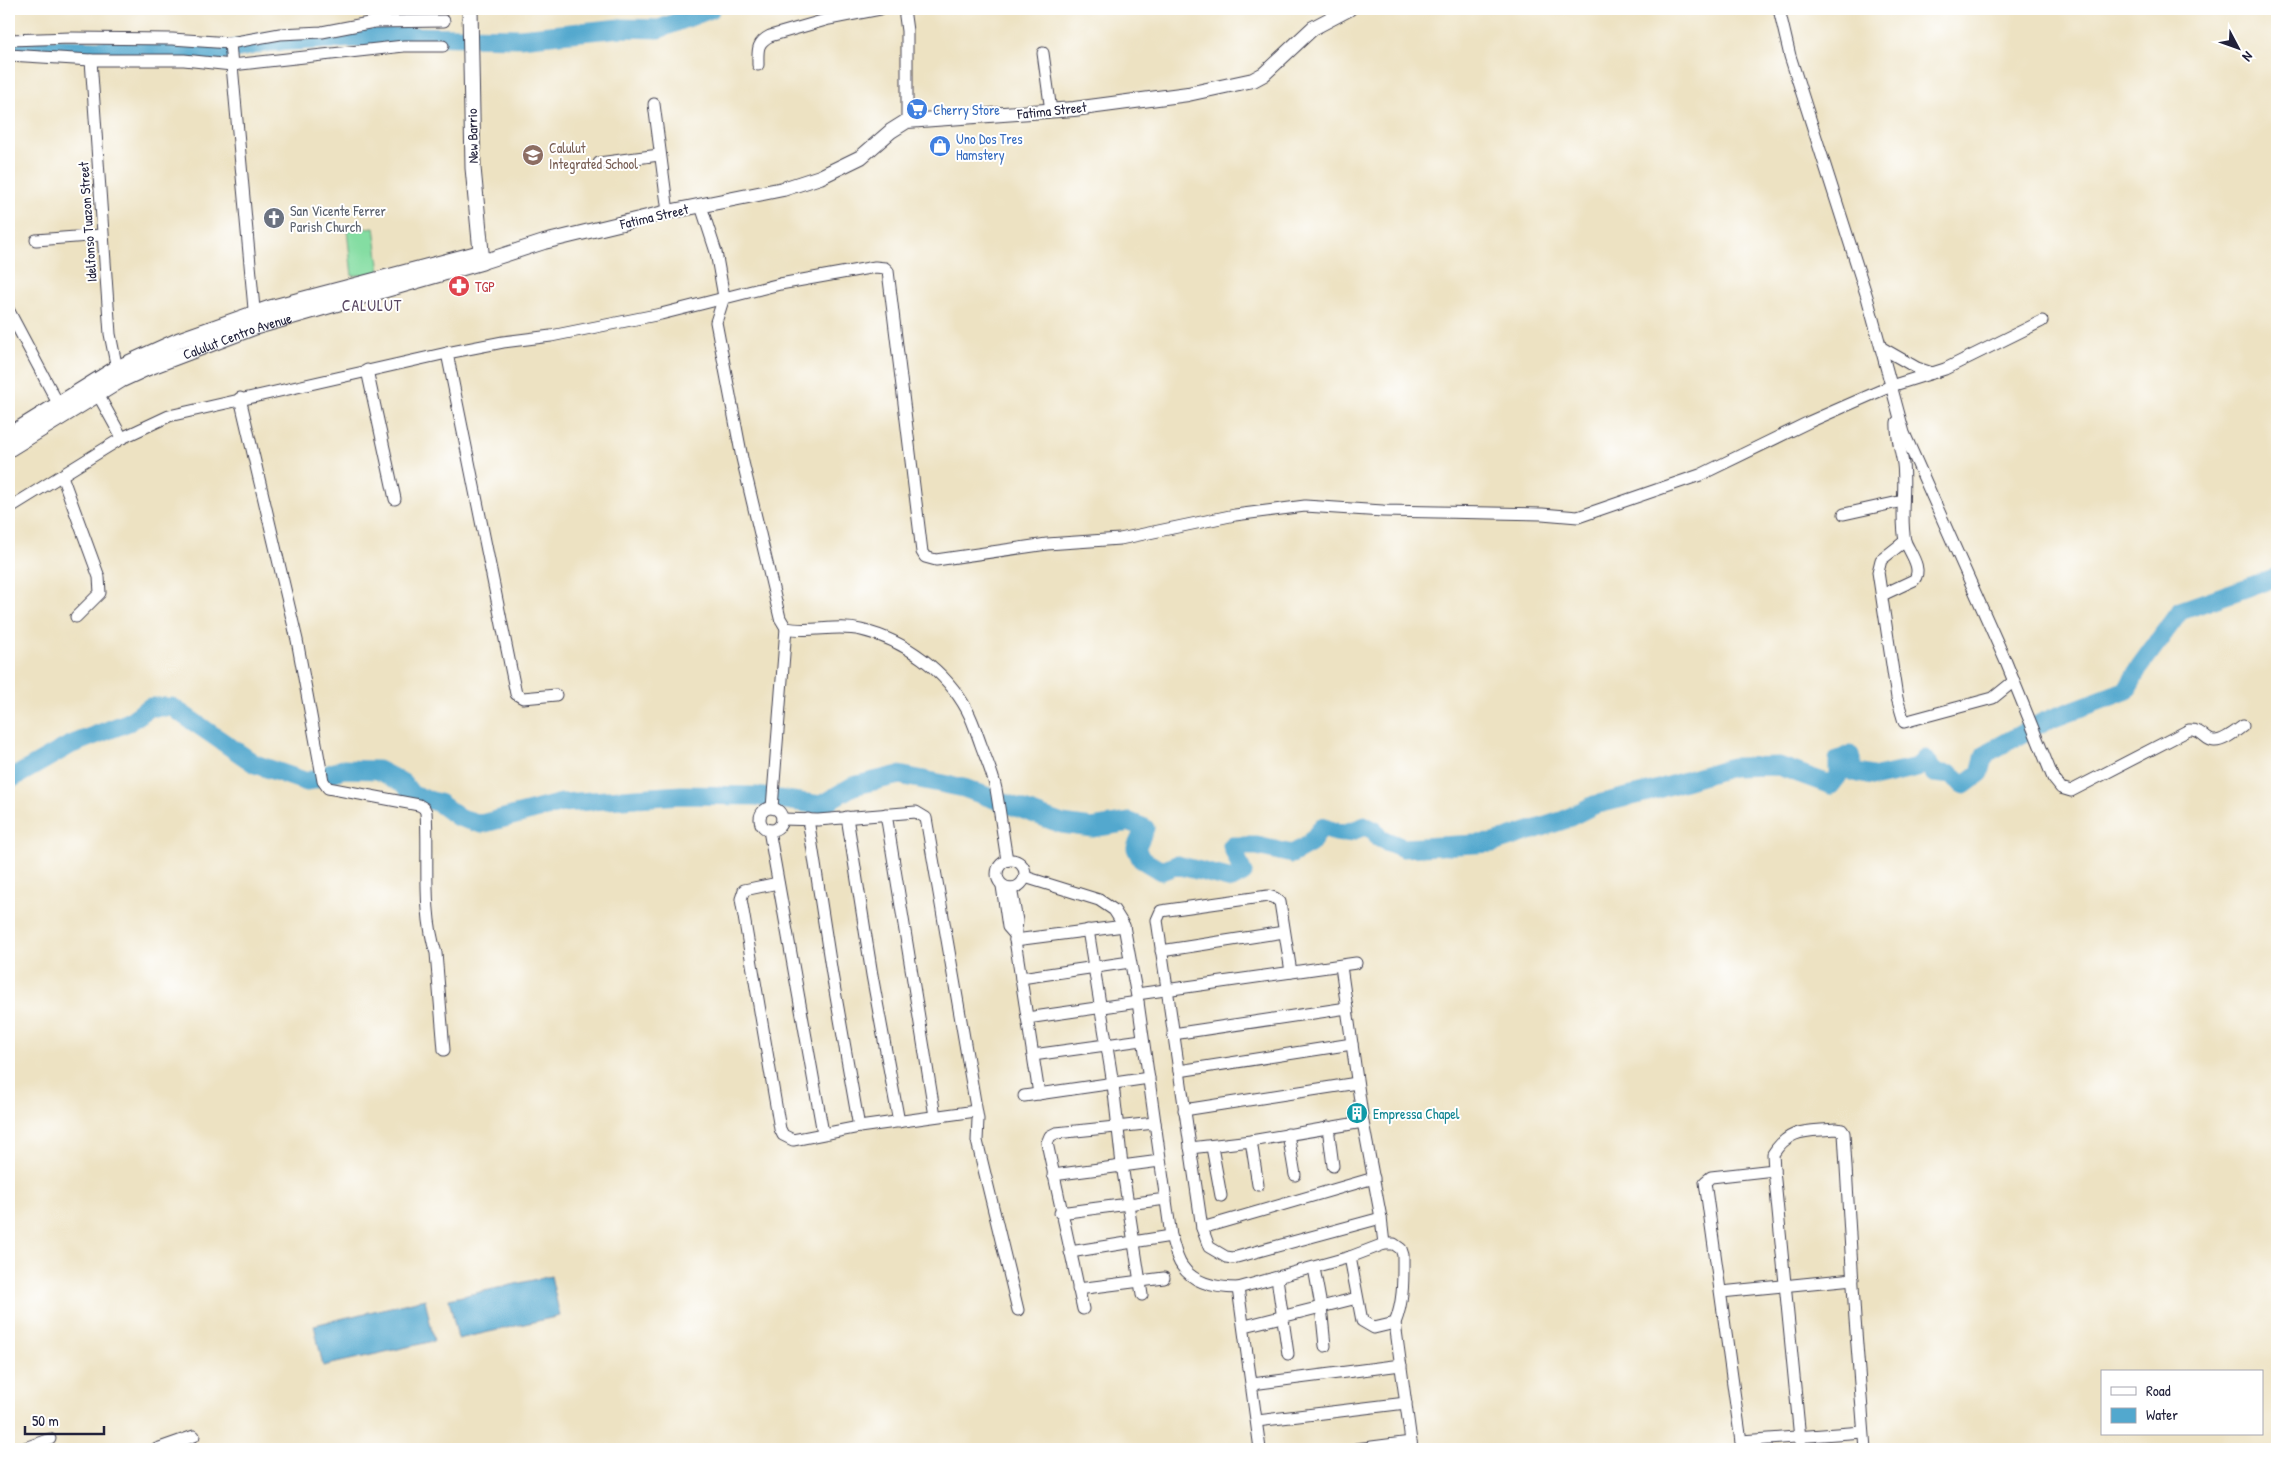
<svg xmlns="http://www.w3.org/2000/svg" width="2286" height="1458" viewBox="0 0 2286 1458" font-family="'Patrick Hand',sans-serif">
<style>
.green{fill:#84dda2;stroke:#53806e}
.water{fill:#52a8ce;stroke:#3a6584}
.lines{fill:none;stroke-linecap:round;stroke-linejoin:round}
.river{stroke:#52a8ce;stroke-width:19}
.minor-casing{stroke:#403f4f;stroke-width:13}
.tertiary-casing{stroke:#403f4f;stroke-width:16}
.secondary-casing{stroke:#403f4f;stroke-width:17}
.minor{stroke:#fff;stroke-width:11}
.tertiary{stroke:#fff;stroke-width:14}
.secondary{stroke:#fff;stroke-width:15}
.labels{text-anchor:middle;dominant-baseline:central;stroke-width:4;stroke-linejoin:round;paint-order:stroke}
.shop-label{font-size:14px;fill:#366cbe;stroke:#fff;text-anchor:start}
.street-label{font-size:14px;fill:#22223b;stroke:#fff}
.education-label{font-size:14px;fill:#785e54;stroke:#fff;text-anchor:start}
.worship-label{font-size:14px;fill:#5b616d;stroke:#fff;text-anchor:start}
.health-label{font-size:14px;fill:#be3a42;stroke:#fff;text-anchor:start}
.culture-label{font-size:14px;fill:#0d838f;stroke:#fff;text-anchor:start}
.quarter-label{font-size:16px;letter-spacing:1px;fill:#5c4a64;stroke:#fff}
</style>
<rect width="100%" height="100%" fill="#fff"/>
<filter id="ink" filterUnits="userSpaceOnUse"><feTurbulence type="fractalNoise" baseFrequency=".02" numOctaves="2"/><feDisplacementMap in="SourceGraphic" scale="10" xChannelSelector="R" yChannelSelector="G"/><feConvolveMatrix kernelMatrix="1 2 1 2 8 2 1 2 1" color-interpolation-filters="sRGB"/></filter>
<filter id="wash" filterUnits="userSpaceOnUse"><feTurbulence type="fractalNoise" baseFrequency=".0096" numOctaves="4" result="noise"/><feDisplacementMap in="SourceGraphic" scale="20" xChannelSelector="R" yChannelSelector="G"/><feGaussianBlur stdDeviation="1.12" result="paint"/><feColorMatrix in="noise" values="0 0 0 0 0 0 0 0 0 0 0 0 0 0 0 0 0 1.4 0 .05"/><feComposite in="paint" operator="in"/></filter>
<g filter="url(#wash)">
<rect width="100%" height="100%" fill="#ede2c2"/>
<path class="green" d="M374 227 380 272 352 276 347 230Z"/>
<g class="water">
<path d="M551 1276 560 1316 458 1339 449 1299Z"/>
<path d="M425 1299 434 1341 323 1366 314 1325Z"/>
</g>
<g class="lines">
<g class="river">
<path d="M9 49 29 48 214 53 269 42 406 36 520 38 621 28 659 29 711 9"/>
<path d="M9 780 70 745 129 722 150 707H172L255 764 307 782 343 769 378 770 403 783 412 795 439 803 458 817 481 824 562 803 681 795 756 796 821 805 853 786 899 775 964 788 1062 824 1092 828 1130 822 1145 828 1136 848 1141 859 1161 871 1177 865 1232 879 1243 873 1232 846H1257L1292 854 1310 844 1322 827C1342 836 1345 834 1365 826L1375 831 1379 838 1403 848 1493 843 1564 820 1594 805 1648 792 1732 767 1779 766 1831 785 1838 776V760L1850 755 1854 772 1877 777 1917 768 1925 759 1934 773 1952 775 1964 785 1980 773 1985 754 2043 722 2127 690 2140 666 2180 611 2277 577"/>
</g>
</g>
</g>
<g filter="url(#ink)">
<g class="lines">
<g class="minor-casing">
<g id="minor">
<path d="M904 9 907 31V121"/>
<path d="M1779 9 1790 56 1867 297 1904 433 2006 662 2053 778 2061 788 2071 791 2189 730C2203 729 2205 741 2214 741 2223 742 2236 731 2243 726"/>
<path d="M9 40 71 38 172 39 230 43 280 34 322 32 374 22 444 21"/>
<path d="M230 43 255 320"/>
<path d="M1043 53 1051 111"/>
<path d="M9 55 91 60H184L232 65 404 46H443"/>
<path d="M91 60 110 334 118 374"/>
<path d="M758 65C758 51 756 43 770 36L829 19 880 9"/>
<path d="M654 104 668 212"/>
<path d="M599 163 659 155"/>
<path d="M701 206 716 252 724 297 716 322 742 458 780 618 786 628C810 633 837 624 861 630 905 640 946 671 967 710 973 721 977 734 981 745 986 759 993 774 996 789 1000 812 1003 836 1007 860"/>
<path d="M36 240 102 235"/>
<path d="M9 311 62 411"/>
<path d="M1882 348 1917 368 1932 373"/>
<path d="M447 353 516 694 523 698 556 695"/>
<path d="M367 370 395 499"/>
<path d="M95 389 122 438"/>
<path d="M240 398 297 640 323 781 328 788 419 805 424 808 426 812C429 856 422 912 436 953L444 1050"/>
<path d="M1897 422C1896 437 1901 450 1903 464 1906 490 1900 516 1905 541L1881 560 1878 572 1897 698 1904 722 1993 698 2014 681"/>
<path d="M62 476 99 577 100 593 76 617"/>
<path d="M9 508 122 438 169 416 447 353 503 342 551 336 661 314 780 284 875 267 885 268 888 271 922 552 925 557 936 560 1047 544 1120 539 1235 515 1305 506 1383 511 1542 514 1578 517 1700 475 1809 422 1891 386 1945 369 2042 321"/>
<path d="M1844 514 1903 501"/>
<path d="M1882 595 1914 580C1923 569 1910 553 1905 541"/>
<path d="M772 808 786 628"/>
<circle cx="771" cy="819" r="11"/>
<path d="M886 814 935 1116"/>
<path d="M847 817 872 975 899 1122"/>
<path d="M782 819 818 820 916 812 926 818 978 1119 977 1141 1018 1310"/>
<path d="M808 819 832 974 859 1127"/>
<path d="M769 830 823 1133"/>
<circle cx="1011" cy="874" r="14"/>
<path d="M1025 877 1099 900 1114 910 1124 926 1138 1002 1171 1236C1174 1245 1176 1258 1182 1266 1194 1284 1218 1288 1238 1288L1350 1257 1384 1244H1394L1401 1249 1403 1255C1403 1278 1404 1301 1395 1323L1412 1449"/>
<path d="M778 883 744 890 741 899 780 1129 783 1135 793 1140 859 1127 976 1111"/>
<path d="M1002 886 1008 927 1015 935"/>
<path d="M1011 888 1017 921 1015 940 1039 1094"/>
<path d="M1088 930 1113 1084 1122 1165 1142 1295"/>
<path d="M1015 940 1124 926"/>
<path d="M1161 951 1284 932"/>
<path d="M1341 966 1363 1122 1381 1218 1384 1244"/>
<path d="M1291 972 1280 902 1275 898 1268 896 1161 911 1157 920 1202 1228 1209 1247 1226 1257 1233 1258 1381 1218"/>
<path d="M1021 978 1130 962"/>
<path d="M1137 994 1356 963"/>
<path d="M1027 1018 1138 1002"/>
<path d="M1173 1034 1347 1008"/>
<path d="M1033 1055 1142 1040"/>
<path d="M1179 1071 1352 1044"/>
<path d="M1024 1096 1149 1078"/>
<path d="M1184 1110 1357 1083"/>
<path d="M1328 1127 1333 1166"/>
<path d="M1288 1134 1295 1175"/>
<path d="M1251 1141 1258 1185"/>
<path d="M1212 1147 1221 1196"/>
<path d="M1190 1148 1251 1141 1363 1122"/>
<path d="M1774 1170 1801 1449"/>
<path d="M1053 1175 1160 1161"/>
<path d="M1060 1213 1166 1199"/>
<path d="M1202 1228 1374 1178"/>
<path d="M1070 1252 1171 1236"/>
<path d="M1350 1257 1362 1321 1374 1328 1395 1323"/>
<path d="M1314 1268 1321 1306 1325 1346"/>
<path d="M1277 1278 1288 1354"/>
<path d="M1238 1288 1260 1449"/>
<path d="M1078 1289 1164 1278"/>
<path d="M1721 1292 1853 1279"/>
<path d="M1083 1309 1047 1143 1050 1136 1056 1133 1155 1123"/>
<path d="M1245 1326 1357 1298"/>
<path d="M1252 1384 1401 1365"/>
<path d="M1257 1421 1406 1403"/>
<path d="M1741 1441 1863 1432"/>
<path d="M22 1449 50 1439"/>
<path d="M157 1449 194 1436"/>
<path d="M1356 1449 1411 1442"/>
<path d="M1742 1449 1705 1182 1711 1177 1774 1170 1773 1154C1790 1127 1808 1132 1836 1129L1842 1130 1844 1133 1855 1319 1865 1449"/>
</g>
</g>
<g class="tertiary-casing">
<path id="tertiary" d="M482 262 544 242 668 212 783 189 820 177 861 157 891 131 907 121 1074 109 1188 94 1253 80 1264 74 1313 28 1349 9"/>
</g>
<g class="secondary-casing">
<g id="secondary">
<path d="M9 435 115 369 179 340 270 308 475 254"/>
<path id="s1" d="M9 449 121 380 147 368 255 327 482 262 473 168 470 9"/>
</g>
</g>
<use href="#minor" class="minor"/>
<use href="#tertiary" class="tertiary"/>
<use href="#secondary" class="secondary"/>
</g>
</g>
<defs>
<g id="supermarket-disc" transform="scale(1.125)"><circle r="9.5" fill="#3f7fe0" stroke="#fff"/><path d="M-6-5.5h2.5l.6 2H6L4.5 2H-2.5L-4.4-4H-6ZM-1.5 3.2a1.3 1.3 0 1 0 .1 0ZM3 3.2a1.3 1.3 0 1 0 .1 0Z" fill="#fff"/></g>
<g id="shop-disc" transform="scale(1.125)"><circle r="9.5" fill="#3f7fe0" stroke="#fff"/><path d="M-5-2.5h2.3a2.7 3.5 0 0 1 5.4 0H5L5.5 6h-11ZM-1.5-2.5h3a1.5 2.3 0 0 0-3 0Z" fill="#fff"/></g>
<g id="school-disc" transform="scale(1.125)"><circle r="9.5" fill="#8d6e63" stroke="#fff"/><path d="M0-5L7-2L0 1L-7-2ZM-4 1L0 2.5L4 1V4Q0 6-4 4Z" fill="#fff"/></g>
<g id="church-disc" transform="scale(1.125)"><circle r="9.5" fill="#6b7280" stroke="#fff"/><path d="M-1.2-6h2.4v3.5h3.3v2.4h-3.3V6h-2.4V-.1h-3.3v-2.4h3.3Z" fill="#fff"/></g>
<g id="pharmacy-disc" transform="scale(1.125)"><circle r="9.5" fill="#e0444e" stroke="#fff"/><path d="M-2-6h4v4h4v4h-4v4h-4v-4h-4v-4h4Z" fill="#fff"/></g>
<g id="building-disc" transform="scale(1.125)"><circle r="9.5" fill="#0f9aa8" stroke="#fff"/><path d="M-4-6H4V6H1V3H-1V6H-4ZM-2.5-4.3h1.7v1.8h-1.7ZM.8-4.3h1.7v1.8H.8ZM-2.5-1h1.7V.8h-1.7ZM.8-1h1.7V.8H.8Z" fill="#fff"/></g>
</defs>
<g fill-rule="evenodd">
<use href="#supermarket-disc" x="917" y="109"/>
<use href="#shop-disc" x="940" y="146"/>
<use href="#school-disc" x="533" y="155"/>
<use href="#church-disc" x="274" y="218"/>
<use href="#pharmacy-disc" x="459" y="286"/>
<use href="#building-disc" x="1357" y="1113"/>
</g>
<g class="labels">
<g class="shop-label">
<text x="933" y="109">Cherry Store</text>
<text x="956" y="138">Uno Dos Tres<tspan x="956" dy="16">Hamstery</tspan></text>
</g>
<g class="street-label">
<text transform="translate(1052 110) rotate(-6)">Fatima Street</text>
<text transform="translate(472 136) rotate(-91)">New Barrio</text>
<text transform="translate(654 216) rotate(-13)">Fatima Street</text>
<text transform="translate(87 222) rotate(-94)">Idelfonso Tuazon Street</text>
<text stroke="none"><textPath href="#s1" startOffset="256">Calulut Centro Avenue</textPath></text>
</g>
<g class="education-label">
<text x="549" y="147">Calulut<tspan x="549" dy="16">Integrated School</tspan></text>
</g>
<g class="worship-label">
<text x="290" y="210">San Vicente Ferrer<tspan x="290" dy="16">Parish Church</tspan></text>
</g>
<g class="health-label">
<text x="475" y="286">TGP</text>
</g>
<g class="culture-label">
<text x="1373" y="1113">Empressa Chapel</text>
</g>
<g class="quarter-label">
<text x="372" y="305">CALULUT</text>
</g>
</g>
<rect width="2286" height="1458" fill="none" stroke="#fff" stroke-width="30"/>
<rect x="2101" y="1370" width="162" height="65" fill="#ffffff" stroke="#a7a7b1"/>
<rect x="2111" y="1387" width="25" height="8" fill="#ffffff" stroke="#a7a7b1"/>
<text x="2146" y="1396" font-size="15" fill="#22223b">Road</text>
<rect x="2111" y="1408" width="25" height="15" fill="#52a8ce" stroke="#a7a7b1"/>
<text x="2146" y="1420" font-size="15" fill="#22223b">Water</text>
<g transform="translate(2238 48) rotate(131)" stroke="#ffffff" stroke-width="4" paint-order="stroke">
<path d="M0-4L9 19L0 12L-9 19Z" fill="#22223b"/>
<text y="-8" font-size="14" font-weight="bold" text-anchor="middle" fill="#22223b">N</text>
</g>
<path d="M25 1426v8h79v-8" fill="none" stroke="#22223b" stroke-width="2.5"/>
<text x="32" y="1426" font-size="15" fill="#22223b" stroke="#ffffff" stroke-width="4" paint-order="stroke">50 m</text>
</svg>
